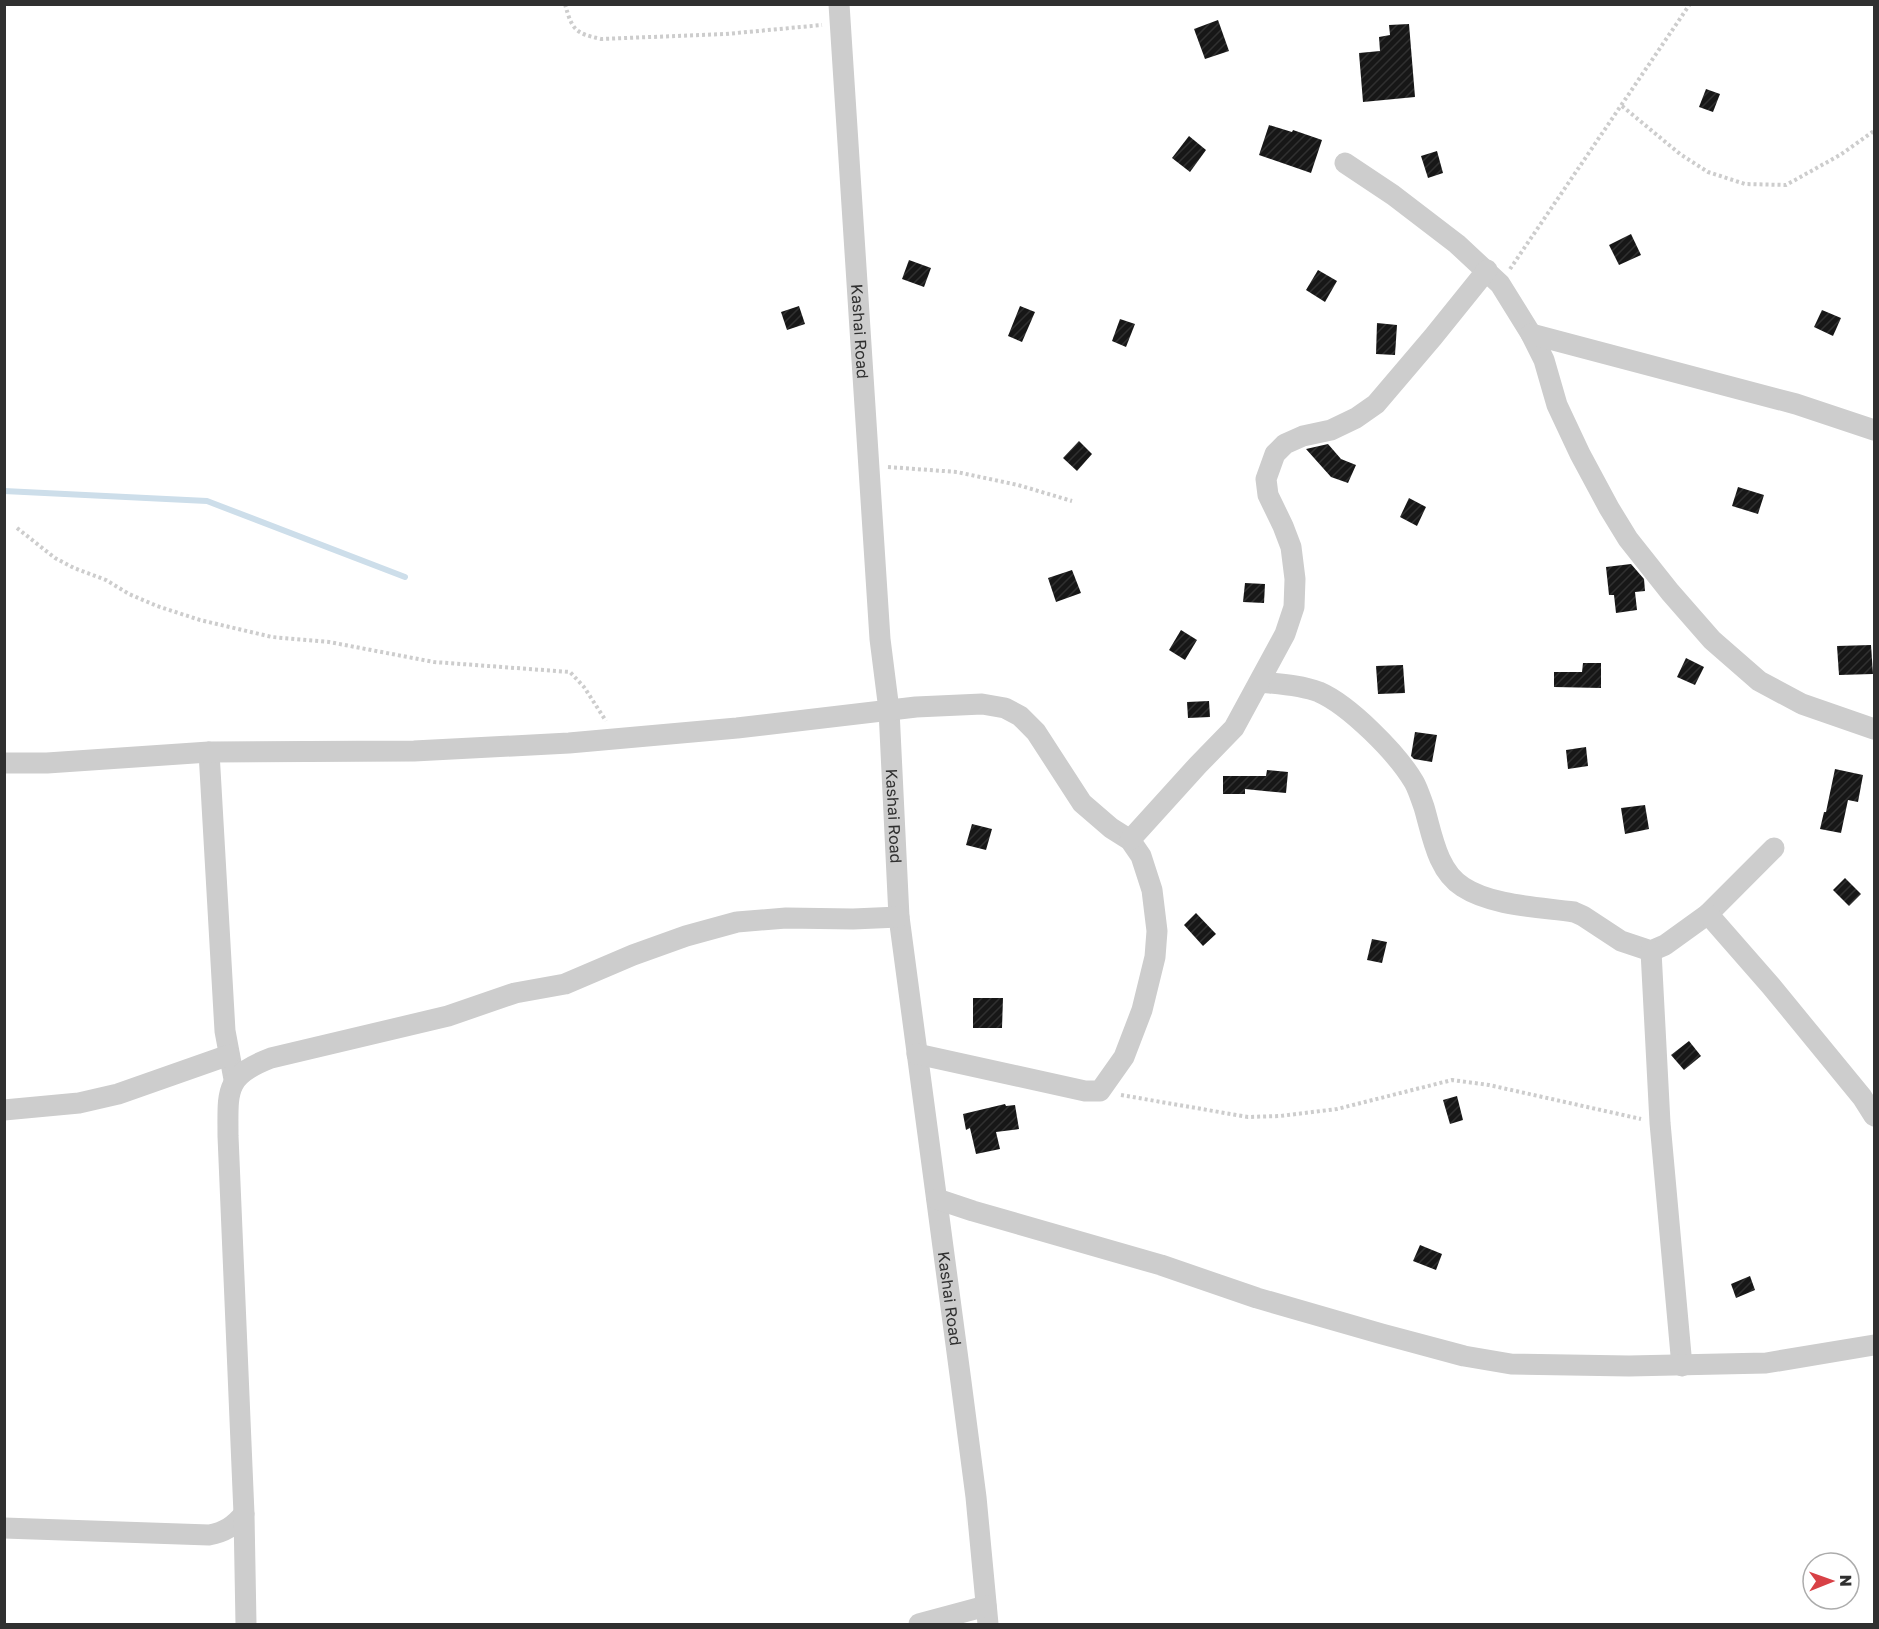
<svg xmlns="http://www.w3.org/2000/svg" width="1879" height="1629" viewBox="0 0 1879 1629" font-family="'Golos Text',sans-serif">
<style>
.lines{fill:none;stroke-linecap:round;stroke-linejoin:round}
.stream{stroke:#cddeea;stroke-width:6}
.building{fill:url(#building-hatch)}
.path{stroke:#cdcdcd;stroke-width:4;stroke-dasharray:3 3;stroke-linecap:butt}
.minor{stroke:#cdcdcd;stroke-width:21}
.labels{text-anchor:middle;dominant-baseline:central;stroke-width:6;stroke-linejoin:round;paint-order:stroke}
.street-label{font-size:16px;fill:#303030;stroke:#fff}
</style>
<defs>
<pattern id="building-hatch" width="6" height="6" patternUnits="userSpaceOnUse" patternTransform="scale(1.5)"><rect width="6" height="6" fill="#171717"/><path d="M-1 1l2-2M0 6l6-6M5 7l2-2" fill="none" stroke="#303030"/></pattern>
</defs>
<rect width="100%" height="100%" fill="#fff"/>
<g class="lines">
<path class="stream" d="M4 491 207 501 405 577"/>
</g>
<g class="building">
<path d="M1218 20 1229 51 1205 59 1194 29Z"/>
<path d="M1409 24 1415 97 1363 102 1359 53 1380 51 1379 37 1390 35 1389 25Z"/>
<path d="M1706 89 1720 94 1713 112 1699 107Z"/>
<path d="M1269 125 1292 132 1293 130 1322 140 1311 173 1259 155Z"/>
<path d="M1189 136 1206 150 1190 172 1172 158Z"/>
<path d="M1437 151 1443 173 1428 178 1421 156Z"/>
<path d="M1631 234 1641 255 1619 265 1609 245Z"/>
<path d="M909 260 931 268 924 287 902 279Z"/>
<path d="M1318 270 1337 281 1325 302 1306 290Z"/>
<path d="M799 306 805 324 787 330 781 312Z"/>
<path d="M1020 306 1035 312 1022 342 1008 336Z"/>
<path d="M1822 310 1841 318 1833 336 1814 327Z"/>
<path d="M1120 319 1135 324 1126 347 1112 341Z"/>
<path d="M1377 323 1397 325 1395 355 1376 354Z"/>
<path d="M1079 441 1092 454 1077 471 1063 458Z"/>
<path d="M1328 444 1341 459 1356 465 1348 483 1331 477 1306 449Z"/>
<path d="M1738 487 1764 495 1758 514 1732 506Z"/>
<path d="M1409 498 1426 507 1417 526 1400 517Z"/>
<path d="M1631 564 1644 579 1645 591 1635 592 1637 610 1616 613 1614 595H1609L1606 567Z"/>
<path d="M1072 570 1081 593 1056 602 1048 578Z"/>
<path d="M1245 583 1265 584 1264 603 1243 602Z"/>
<path d="M1181 630 1197 640 1185 660 1169 650Z"/>
<path d="M1871 645 1873 674 1839 675 1837 646Z"/>
<path d="M1686 658 1704 667 1695 685 1677 677Z"/>
<path d="M1583 663H1601V688L1554 687V672H1582Z"/>
<path d="M1403 665 1405 693 1378 694 1376 666Z"/>
<path d="M1209 701 1210 717 1188 718 1187 702Z"/>
<path d="M1415 732 1437 735 1432 762 1414 759 1411 756Z"/>
<path d="M1586 747 1588 766 1568 769 1566 750Z"/>
<path d="M1835 769 1863 775 1858 802 1848 800 1841 833 1820 829 1824 812H1826Z"/>
<path d="M1267 770 1288 772 1286 793 1245 789V794H1223V776H1266Z"/>
<path d="M1645 805 1649 829 1625 834 1621 808Z"/>
<path d="M972 824 992 829 986 850 966 845Z"/>
<path d="M1845 878 1861 894 1849 906 1833 890Z"/>
<path d="M1196 913 1216 934 1203 946 1184 925Z"/>
<path d="M1372 939 1387 942 1382 963 1367 960Z"/>
<path d="M973 998H1003L1002 1028H973Z"/>
<path d="M1689 1041 1701 1056 1684 1070 1671 1055Z"/>
<path d="M1457 1096 1463 1120 1450 1124 1443 1100Z"/>
<path d="M1005 1104 1006 1106 1015 1105 1019 1129 996 1132 1000 1149 976 1154 970 1128 966 1130 963 1114Z"/>
<path d="M1420 1245 1442 1254 1436 1270 1413 1261Z"/>
<path d="M1750 1276 1755 1290 1736 1298 1731 1284Z"/>
</g>
<g class="lines">
<g class="path">
<path d="M565 4C572 30 575 33 601 39L726 34 822 25"/>
<path d="M1622 106 1680 154 1708 172 1745 184 1786 185 1840 155 1874 131"/>
<path d="M1510 269 1690 4"/>
<path d="M888 467 957 472 1018 485 1072 501"/>
<path d="M17 528 55 558 74 568 106 580 129 594 157 606 200 620 272 637 329 642 434 662 570 672 584 687 606 721"/>
<path d="M1121 1095 1248 1117 1280 1116 1337 1109 1452 1080 1489 1085 1641 1119"/>
</g>
<g class="minor">
<path id="s1" d="M839 4 880 639 889 710 899 917 961 1382 976 1497 988 1624"/>
<path d="M1345 163 1393 195 1457 244 1500 284 1531 334 1544 360 1557 405 1580 454 1609 508 1628 539 1670 592 1712 640 1759 681 1802 704 1874 729"/>
<path d="M1531 334 1796 404 1874 430"/>
<path d="M1260 682C1279 684 1301 685 1319 692 1349 705 1397 753 1414 782 1418 789 1421 799 1424 807 1432 834 1437 871 1463 887 1492 906 1540 907 1574 912L1583 916 1621 941 1651 951 1665 945 1708 914 1774 848"/>
<path d="M209 752 225 1031 234 1079"/>
<path d="M4 763H47L209 752 414 751 569 743 737 728 916 707 982 704 1005 708 1020 716 1036 732 1082 803 1111 828 1130 840 1141 856 1152 890 1157 931 1155 957 1142 1010 1124 1057 1100 1091H1085L917 1054"/>
<path d="M1130 840 1198 765 1234 728 1285 634 1294 607 1295 579 1291 547 1283 526 1268 495 1266 479 1275 454 1285 444 1303 436 1331 430 1356 418 1376 404 1433 337 1487 270"/>
<path d="M1708 914 1771 986 1862 1097 1874 1116"/>
<path d="M1651 951 1660 1123 1682 1366"/>
<path d="M4 1110 79 1103 118 1094 229 1055"/>
<path d="M937 1199 973 1211 1161 1265 1257 1298 1382 1334 1464 1356 1511 1364 1629 1366 1766 1363 1874 1345"/>
<path d="M4 1528 209 1535C225 1532 234 1526 244 1514"/>
<path d="M246 1624 244 1514 228 1136C228 1091 224 1076 271 1058L448 1016 515 993 565 984 633 955 686 936 737 922 786 918 853 919 899 917"/>
<path d="M919 1624 986 1606"/>
</g>
</g>
<g class="labels">
<g class="street-label">
<text stroke="none"><textPath href="#s1" startOffset="328">Kashai Road</textPath></text>
<text stroke="none"><textPath href="#s1" startOffset="814">Kashai Road</textPath></text>
<text stroke="none"><textPath href="#s1" startOffset="1300">Kashai Road</textPath></text>
</g>
</g>
<rect width="1879" height="1629" fill="none" stroke="#303030" stroke-width="12"/>
<g transform="translate(1831 1581) rotate(89)"><circle r="28" fill="#ffffff" stroke="#acacac" stroke-width="1.5"/>
<path d="M0-4.5L10 22L0 15L-10 22Z" fill="#d84146"/>
<text y="-9" font-size="16" font-weight="bold" text-anchor="middle" fill="#303030">N</text>
</g>
</svg>
